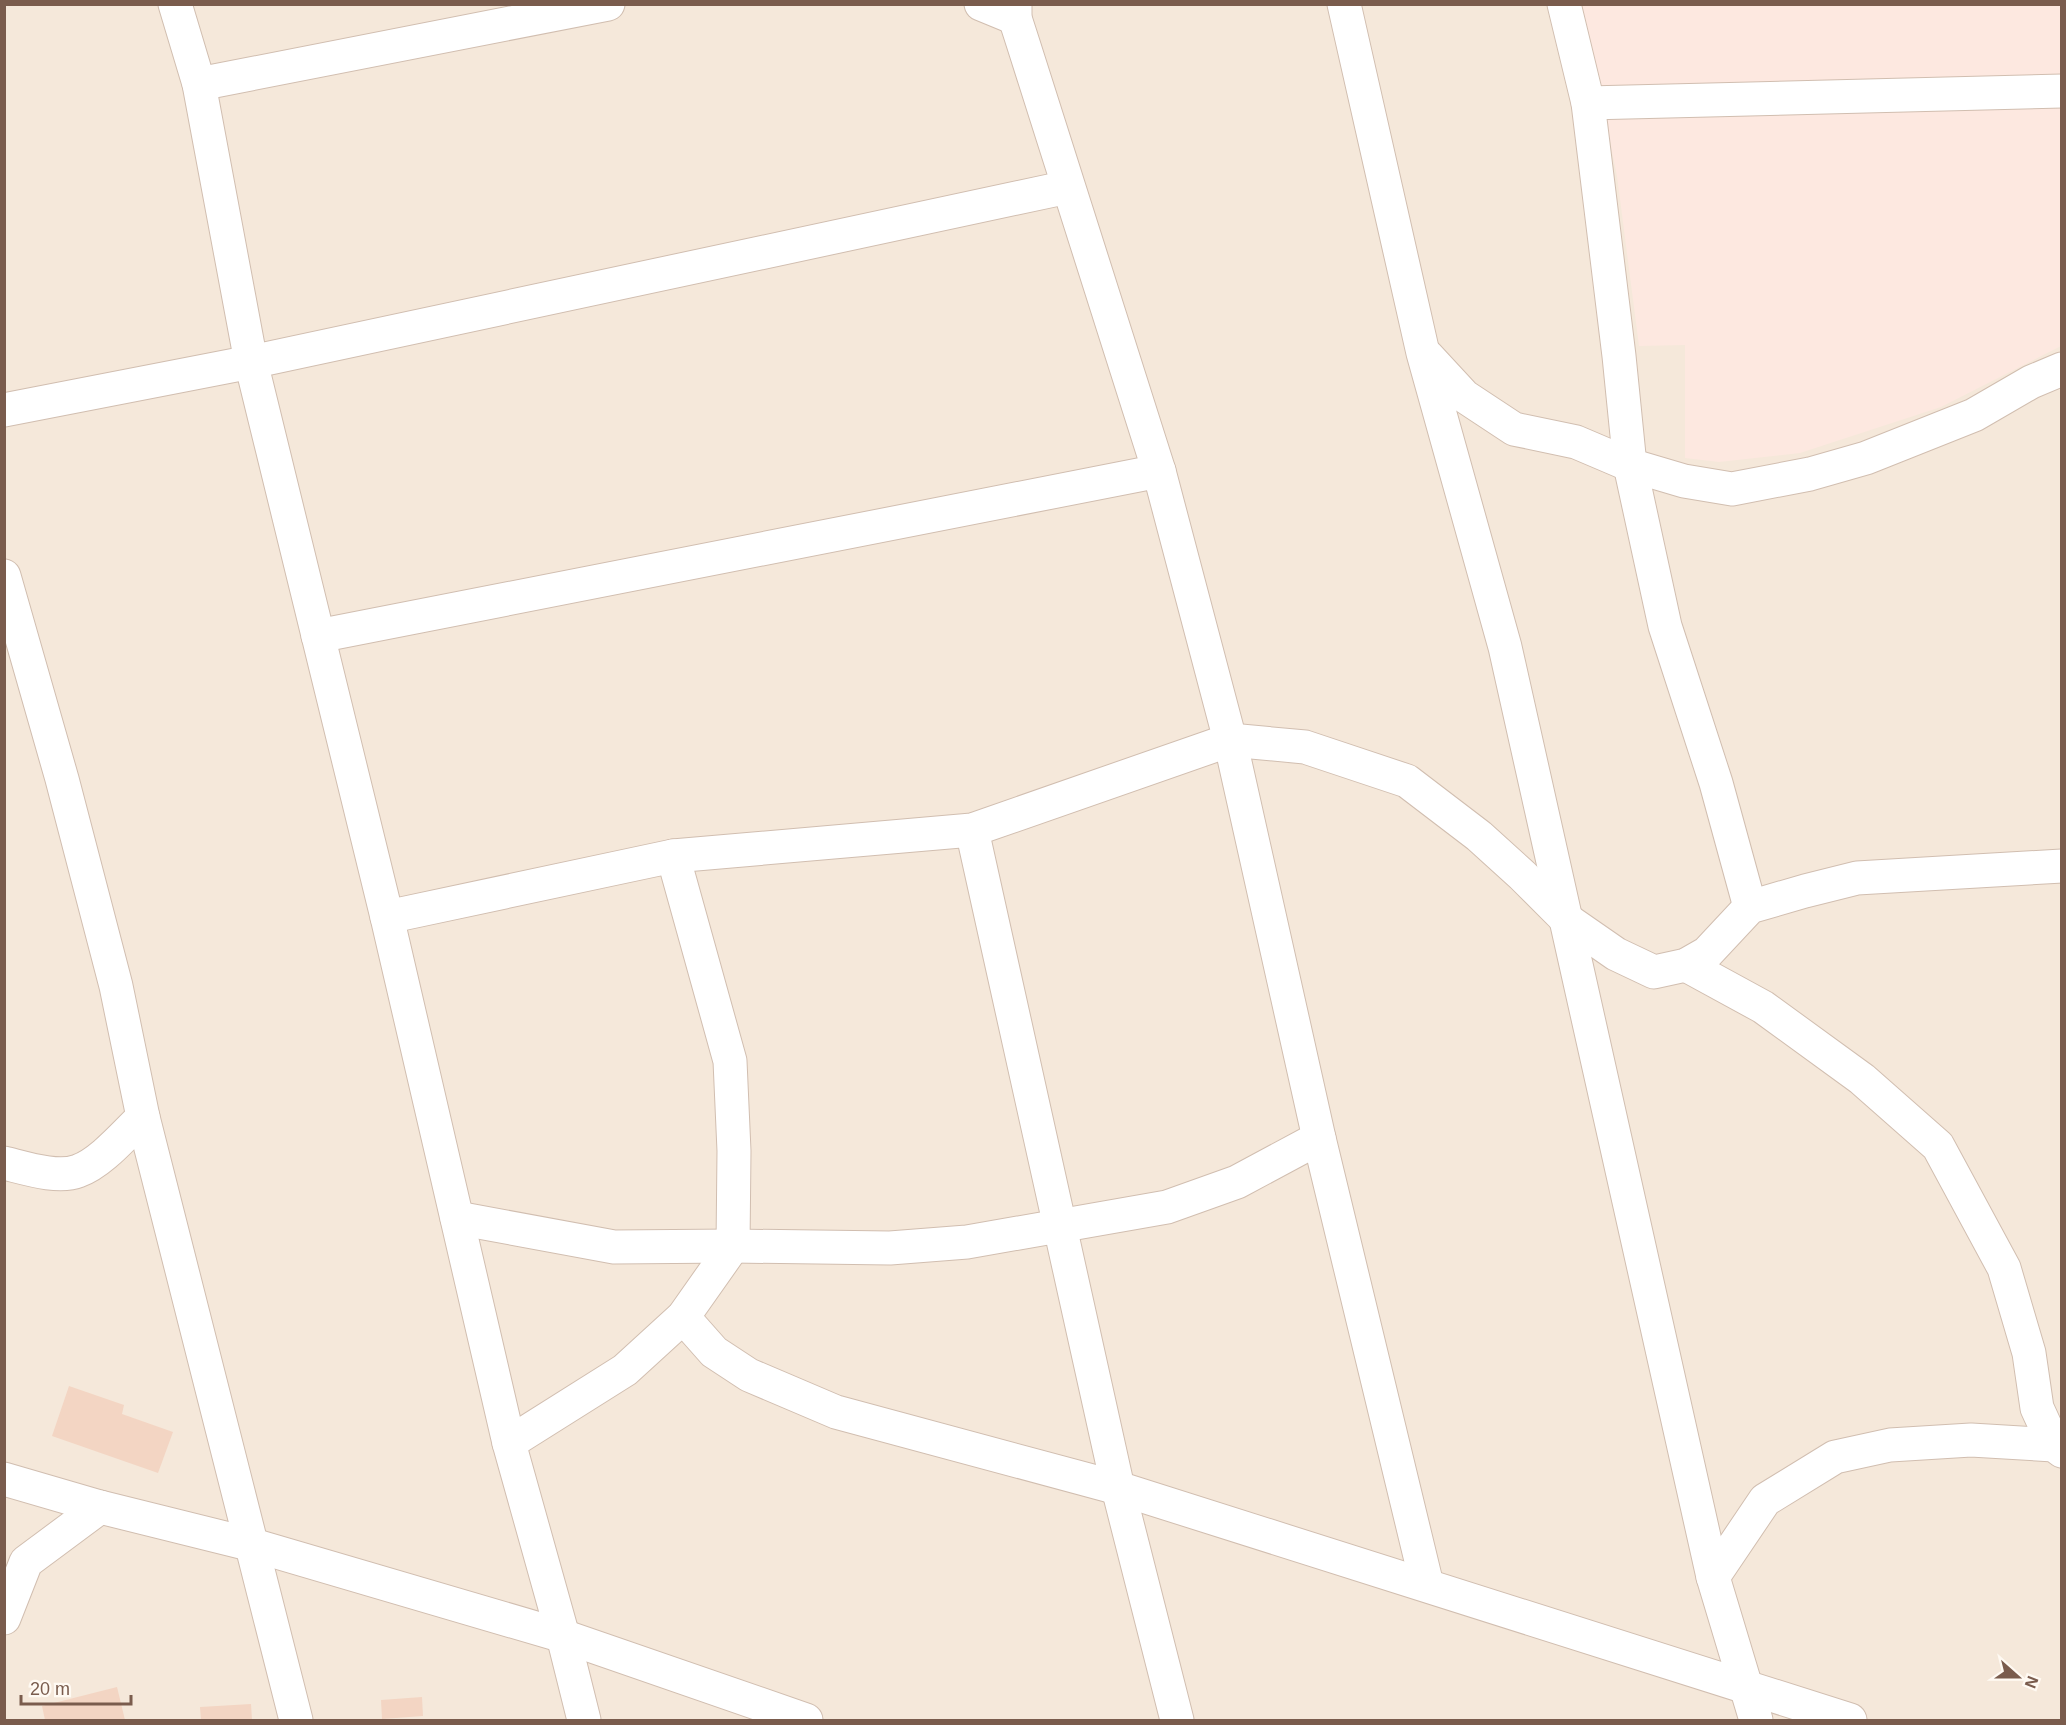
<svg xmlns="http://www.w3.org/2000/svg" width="2066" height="1725" viewBox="0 0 2066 1725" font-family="Helvetica,sans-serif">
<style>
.residential{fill:#f5e8da}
.commercial{fill:#fde8e0}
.building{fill:#f3d5c3}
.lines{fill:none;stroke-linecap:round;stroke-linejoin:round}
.minor-casing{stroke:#d1beb0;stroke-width:35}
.minor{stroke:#fff;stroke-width:33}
</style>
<rect width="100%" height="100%" fill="#fdf6ec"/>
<rect class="residential" x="5" y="5" width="2056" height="1715"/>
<path class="commercial" d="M1582 5H2061V346L1941 407 1800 453 1719 462 1685 458V345L1639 346 1617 176Z"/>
<g class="building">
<path d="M69 1386 124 1405 122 1414 173 1432 158 1473 52 1436Z"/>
<path d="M117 1687 125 1720H45L42 1706Z"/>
<path d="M422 1697 423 1716 382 1719 381 1700Z"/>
<path d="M251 1704 252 1720H201L200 1707Z"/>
</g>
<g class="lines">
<g class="minor-casing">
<g id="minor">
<path d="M175 4 199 84 251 362 387 917 509 1443 563 1636 584 1720"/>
<path d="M981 4 1015 18"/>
<path d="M1015 4V18L1024 46 1159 471 1230 740 1319 1138 1427 1585"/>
<path d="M1344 4 1423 353 1505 647 1713 1577 1756 1720"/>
<path d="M1564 4 1588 103 1619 356 1630 465 1665 626 1716 783 1750 907"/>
<path d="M199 84 608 4"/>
<path d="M1588 103 2062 91"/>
<path d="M1427 356 1464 396 1514 429 1576 442 1630 465 1684 481 1732 489 1810 474 1866 458 1974 415 2031 382 2062 369"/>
<path d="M4 410 251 362 1068 187"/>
<path d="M4 576 62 779 116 986 143 1117 296 1720"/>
<path d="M318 636 1159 471"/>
<path d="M972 830 1118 1488 1177 1720"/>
<path d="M387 917 673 856 972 830 1230 740 1305 747 1407 781 1479 836 1522 875 1567 920 1616 954 1654 972 1686 965 1707 953 1750 907 1805 891 1857 878 2062 866"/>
<path d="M1686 965 1763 1007 1862 1079 1938 1146 2004 1268 2029 1353 2037 1408 2054 1445"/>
<path d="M4 1163C25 1168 58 1179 78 1171 101 1163 125 1134 143 1117"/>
<path d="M457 1218 614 1247 733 1246 890 1248 967 1242 1167 1207 1237 1182 1319 1138"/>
<path d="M683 1317 714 1352 749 1375 836 1412 1118 1488 1850 1720"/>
<path d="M509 1443 625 1370 683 1317 733 1246 734 1151 730 1061 673 856"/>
<path d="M4 1479 100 1507 253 1545 563 1636 806 1720"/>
<path d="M1713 1577 1765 1500 1835 1457 1890 1445 1971 1440 2054 1445 2062 1451"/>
<path d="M4 1618 26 1562 100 1507"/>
</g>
</g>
<use href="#minor" class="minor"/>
</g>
<rect width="2066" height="1725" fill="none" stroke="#7a5c4d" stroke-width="12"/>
<g transform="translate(2018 1677) rotate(111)" stroke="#fffaf3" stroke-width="4.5" paint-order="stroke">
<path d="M0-4.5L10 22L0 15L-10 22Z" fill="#7a5c4d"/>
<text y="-9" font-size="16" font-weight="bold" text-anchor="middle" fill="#7a5c4d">N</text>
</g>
<path d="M21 1695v9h110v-9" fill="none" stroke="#7a5c4d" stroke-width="3"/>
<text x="30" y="1695" font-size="18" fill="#7a5c4d" stroke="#fffaf3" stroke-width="4.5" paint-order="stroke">20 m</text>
</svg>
